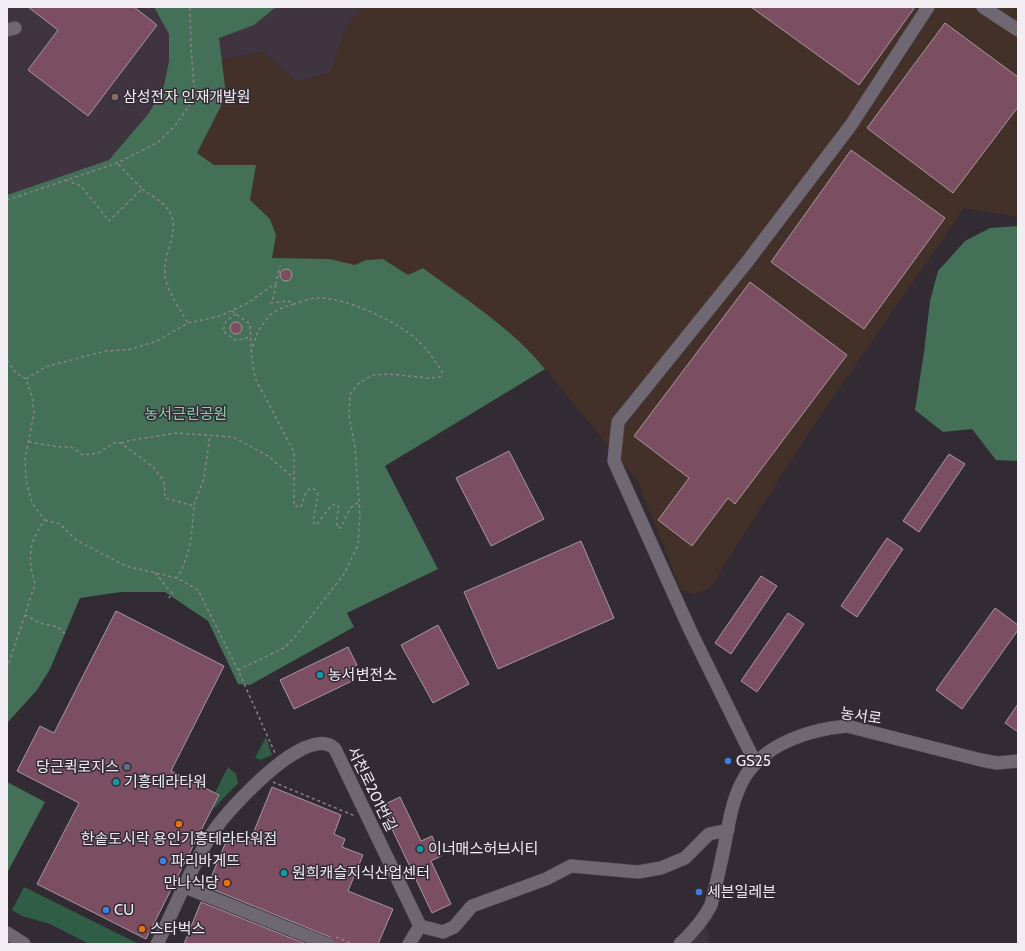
<svg xmlns="http://www.w3.org/2000/svg" width="1025" height="951" viewBox="0 0 1025 951" font-family="Cabin,'Noto Sans KR',sans-serif">
<style>
.built{fill:#3c3240}
.industrial{fill:#433029}
.education{fill:#413441}
.green{fill:#305d45}
.forest{fill:#437057}
.building{fill:#7b4f61;stroke:#a7989e}
.lines{fill:none;stroke-linecap:round;stroke-linejoin:round}
.minor-casing{stroke:#4d474f;stroke-width:14}
.path{stroke:#89838a;stroke-width:1.5;stroke-dasharray:3 3;stroke-linecap:butt}
.minor{stroke:#6f6772;stroke-width:13}
.education-dot{fill:#8d6e63;stroke:#322b34;stroke-width:1.5}
.culture-dot{fill:#0f9aa8;stroke:#322b34;stroke-width:1.5}
.shop-dot{fill:#3f7fe0;stroke:#322b34;stroke-width:1.5}
.service-dot{fill:#5c6f8a;stroke:#322b34;stroke-width:1.5}
.food-dot{fill:#e8710a;stroke:#322b34;stroke-width:1.5}
.labels{text-anchor:middle;dominant-baseline:central;stroke-width:3;stroke-linejoin:round;paint-order:stroke}
.poi-label{font-size:15px;fill:#f2edf3;stroke:#322b34;text-anchor:start}
.park-label{font-size:15px;fill:#88d2a9;stroke:#322b34}
.street-label{font-size:15px;fill:#f2edf3;stroke:#322b34}
</style>
<rect width="100%" height="100%" fill="#322b34"/>
<path class="built" d="M707 925 709 944H686Z"/>
<path class="industrial" d="M361 7H1018V217L964 208 810 431 709 589 694 594 681 590 638 482 531 352 487 315 423 268 408 275 383 259 366 260 355 265 330 259 271 258 270 219 250 200 256 165H214L197 153 221 106 225 87 222 60 263 51 296 81 330 73 344 31Z"/>
<path class="education" d="M7 7H154L169 34 254 25 276 7H361L344 31 330 73 296 81 263 51 222 60 225 87 221 106 197 153 7 195Z"/>
<g class="green">
<path d="M266 737 272 755 260 760 255 758Z"/>
<path d="M228 767 236 774 238 783 214 808 213 807 215 793Z"/>
<path d="M24 887 139 944H89L50 924 22 916 12 910Z"/>
</g>
<g class="forest">
<path d="M154 7H276L254 25 219 38 225 87 221 106 197 153 214 165H256L250 200 270 219 276 235 272 258 330 259 355 265 366 260 383 259 408 275 423 268C465 299 512 328 545 369L385 466 438 569 347 613 354 627 250 685 238 684 208 621 165 592H121L80 598 50 669 37 690 7 723V195L109 160 149 113 164 86 169 61V34Z"/>
<path d="M1018 226V461L996 460 972 429 943 432 915 410 924 352 930 301 938 271 965 241 990 228Z"/>
<path d="M7 782 45 802 7 873Z"/>
</g>
<g class="building">
<path d="M28 7H134L157 25 88 116 28 70 58 30Z"/>
<path d="M751 7H915L859 85Z"/>
<path d="M945 23 1018 77V107L953 193 867 128Z"/>
<path d="M851 150 945 218 864 329 771 262Z"/>
<circle cx="286" cy="275" r="6"/>
<path d="M750 282 847 355 735 504 728 498 692 546 658 520 689 478 634 436Z"/>
<circle cx="236" cy="328" r="6"/>
<path d="M509 451 544 519 491 546 456 478Z"/>
<path d="M949 454 965 464 919 532 903 521Z"/>
<path d="M887 538 903 549 857 617 841 606Z"/>
<path d="M581 541 614 618 498 669 464 592Z"/>
<path d="M761 576 777 586 731 654 715 643Z"/>
<path d="M995 608 1018 625V630L962 709 936 690Z"/>
<path d="M116 611 224 666 171 771 219 795 146 939 37 884 79 803 17 771 40 726 54 733Z"/>
<path d="M788 613 804 624 757 692 741 681Z"/>
<path d="M438 625 469 684 433 703 401 645Z"/>
<path d="M348 647 357 665 347 670 352 681 294 709 280 680Z"/>
<path d="M1018 704V732L1005 723Z"/>
<path d="M272 787 341 815 334 834 345 839 342 847 363 855 348 891 393 909 378 944H335L330 937 207 887 228 837 248 846Z"/>
<path d="M400 797 421 841 432 836 441 856 431 861 451 904 432 913 381 806Z"/>
<path d="M201 902 306 944H184Z"/>
</g>
<g class="lines">
<g class="minor-casing">
<g id="minor">
<path d="M983 7 1018 30"/>
<path d="M7 30 15 28"/>
<path d="M755 762 690 630 614 461 618 422 747 262 851 125 928 7"/>
<path d="M185 887 327 944"/>
<path d="M420 926 443 932 454 927 472 906 546 879 571 866 638 872 661 868 685 858 709 834 728 830"/>
<path d="M7 933 24 944"/>
<path d="M157 944C175 908 190 869 211 835 224 815 242 797 260 780 273 768 287 756 304 748 314 744 326 740 335 749L420 926"/>
<path d="M409 944 420 926"/>
<path d="M680 944C693 932 703 921 711 905 716 886 720 867 724 848 729 823 732 797 746 775 767 743 811 729 847 726L981 760 997 763 1018 761"/>
</g>
</g>
<g class="path">
<path d="M66 180 81 186 109 221 142 189 117 163"/>
<path d="M142 189C170 207 180 214 169 249 166 257 164 267 165 276 168 293 180 309 188 323"/>
<path d="M7 200 117 163 157 143 174 127 189 106 194 87 191 47 190 7"/>
<path d="M294 304 279 309 270 315 258 331 251 352 255 378 294 452V506L301 507 306 492 311 488 316 490 318 495 313 522 316 525 331 506 335 504 339 507 337 516V527L340 528C347 519 347 506 359 503"/>
<path d="M232 311 250 324 251 351"/>
<path d="M236 314 226 321 223 331 235 340 245 339 250 335"/>
<path d="M7 360 16 373 26 379 32 396 34 413 25 459 26 480 32 503 45 520C29 541 27 558 35 584L7 669"/>
<path d="M26 379 45 367 105 351 128 350 157 341 188 323 220 316 246 304 276 283 280 266"/>
<path d="M29 442 58 447H71L83 455 98 453 114 443H121L153 467 164 481 165 498 194 506C192 533 191 554 177 578"/>
<path d="M121 443 133 440 176 433 233 437 268 456 295 479"/>
<path d="M194 505 204 478 210 435"/>
<path d="M45 520 60 524 76 540 126 566 177 578 198 590 238 670 275 753"/>
<path d="M155 573 172 593 169 598"/>
<path d="M25 615 40 623 58 627 65 634"/>
<path d="M238 670 284 648 295 637 344 574 358 545 360 515 355 447 349 416 350 394 359 383 373 375 388 374 429 378 440 377 442 371C434 360 427 348 417 340 397 321 345 297 317 298 310 298 301 302 294 304L288 301 271 303 274 295 276 283"/>
<path d="M273 782 355 816"/>
<path d="M336 937 353 944"/>
</g>
<use href="#minor" class="minor"/>
</g>
<circle class="education-dot" cx="115" cy="97" r="4"/>
<g class="culture-dot">
<circle cx="320" cy="675" r="4"/>
<circle cx="116" cy="782" r="4"/>
<circle cx="420" cy="849" r="4"/>
<circle cx="284" cy="873" r="4"/>
</g>
<g class="shop-dot">
<circle cx="728" cy="761" r="4"/>
<circle cx="163" cy="861" r="4"/>
<circle cx="699" cy="892" r="4"/>
<circle cx="106" cy="910" r="4"/>
</g>
<circle class="service-dot" cx="127" cy="767" r="4"/>
<g class="food-dot">
<circle cx="179" cy="824" r="4"/>
<circle cx="227" cy="883" r="4"/>
<circle cx="142" cy="929" r="4"/>
</g>
<g class="labels">
<g class="poi-label">
<text x="123" y="97">삼성전자 인재개발원</text>
<text x="328" y="675">농서변전소</text>
<text x="736" y="761">GS25</text>
<text x="119" y="767" text-anchor="end">당근퀵로지스</text>
<text x="124" y="782">기흥테라타워</text>
<text x="179" y="839" text-anchor="middle">한솥도시락 용인기흥테라타워점</text>
<text x="428" y="849">이너매스허브시티</text>
<text x="171" y="861">파리바게뜨</text>
<text x="292" y="873">원희캐슬지식산업센터</text>
<text x="219" y="883" text-anchor="end">만나식당</text>
<text x="707" y="892">세븐일레븐</text>
<text x="114" y="910">CU</text>
<text x="150" y="929">스타벅스</text>
</g>
<g class="park-label">
<text x="186" y="414">농서근린공원</text>
</g>
<g class="street-label">
<text transform="translate(861 716) rotate(8)">농서로</text>
<text transform="translate(372 789) rotate(64)">서천로201번길</text>
</g>
</g>
<rect width="1025" height="951" fill="none" stroke="#f2edf3" stroke-width="16"/>
</svg>
